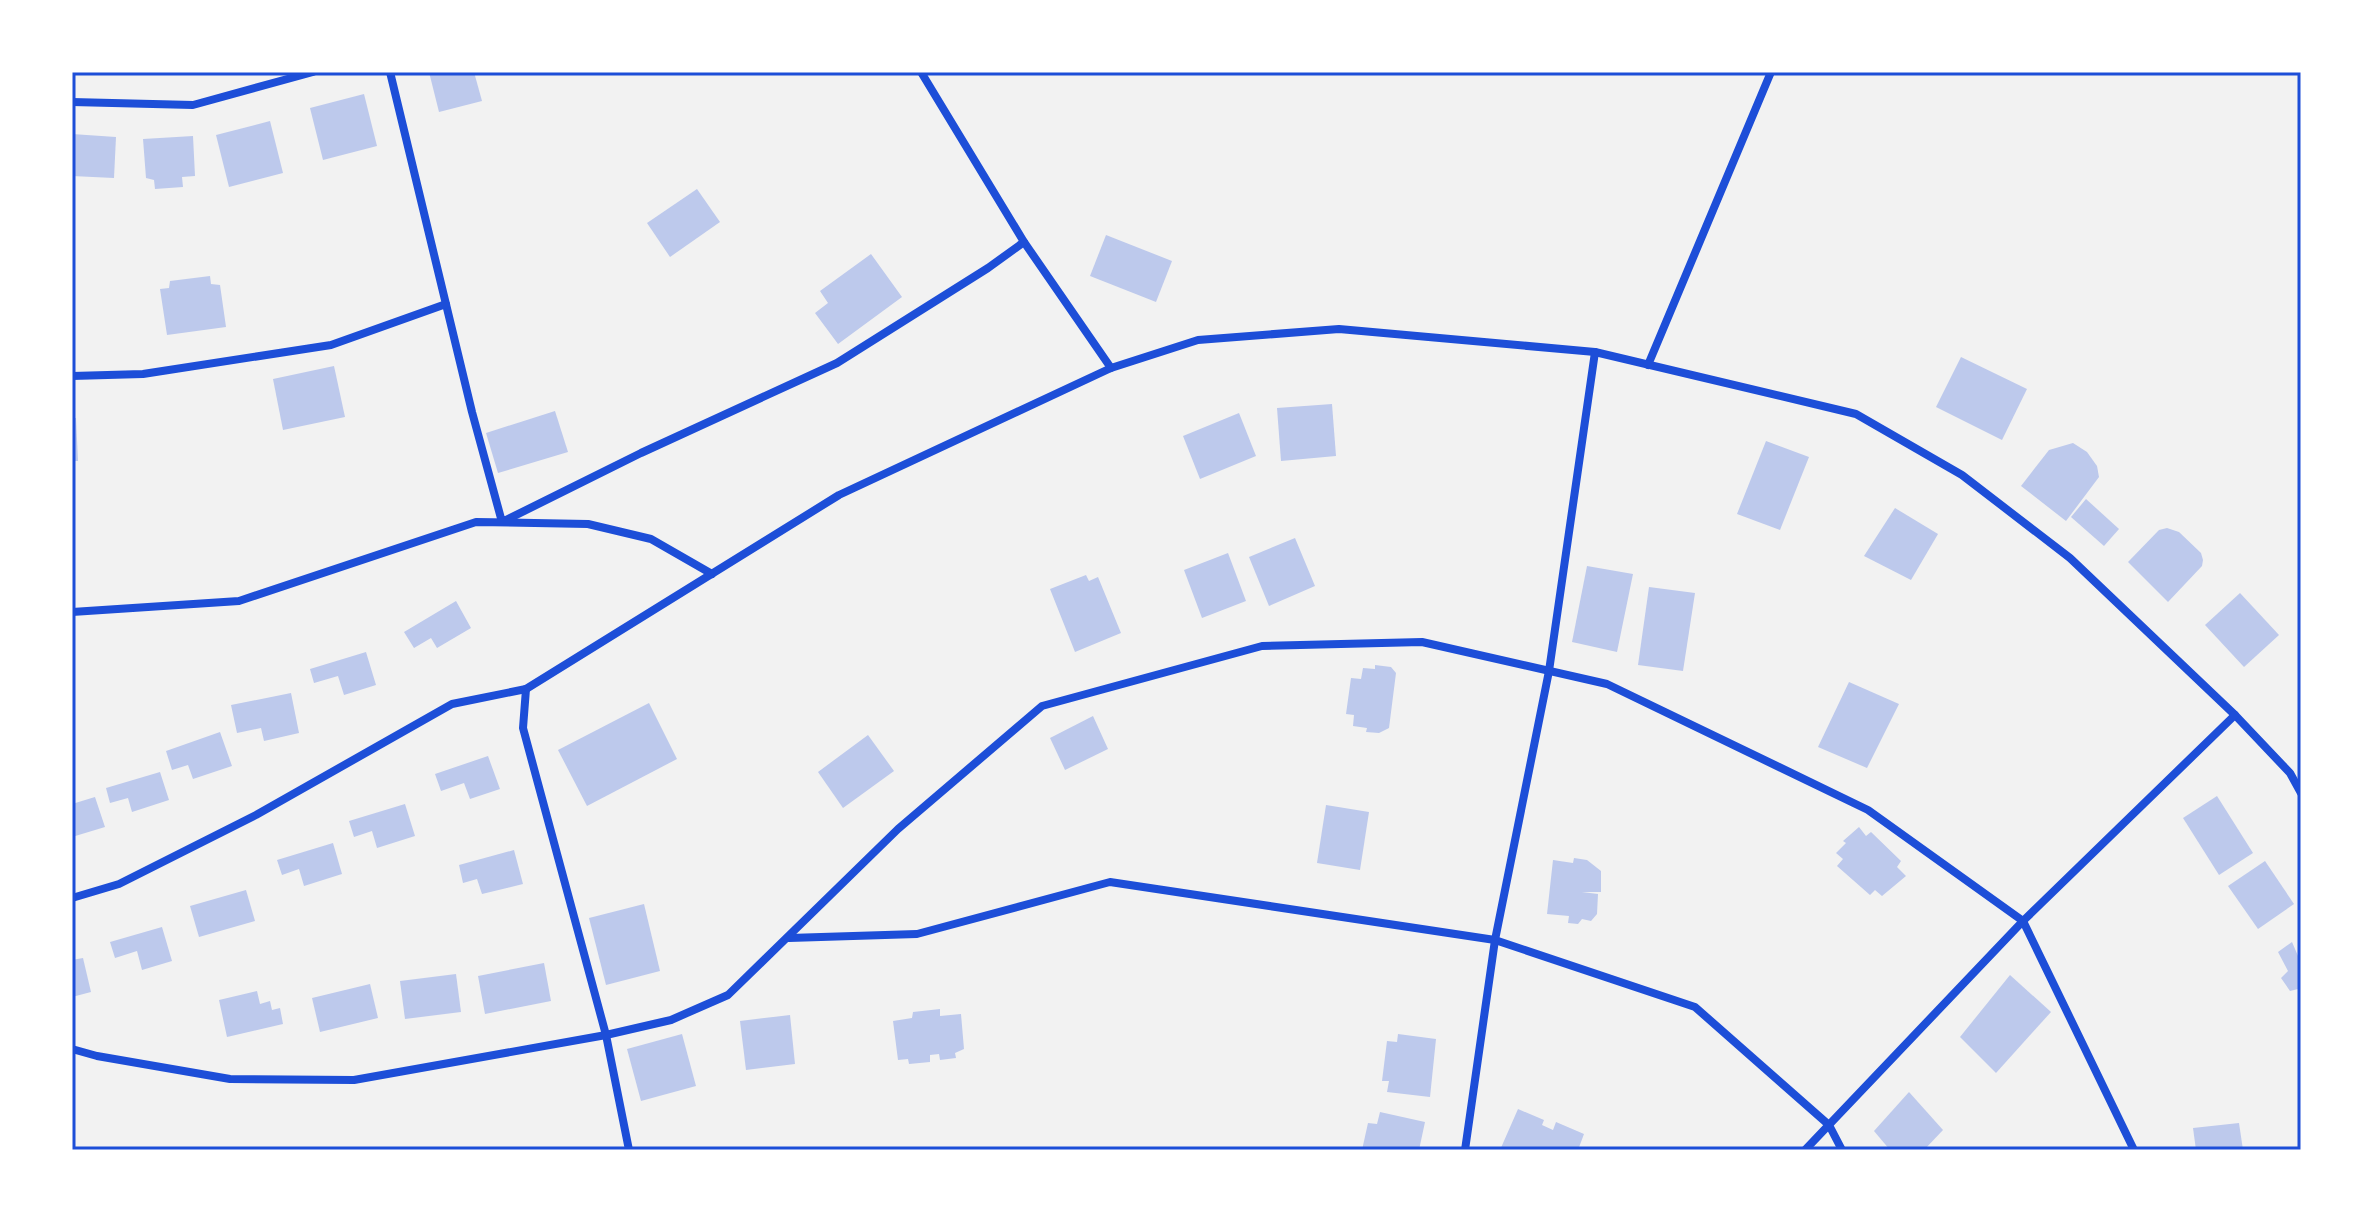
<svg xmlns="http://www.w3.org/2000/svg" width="2373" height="1222" viewBox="0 0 2373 1222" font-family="'Zilla Slab',serif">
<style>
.building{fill:#bdc9ec}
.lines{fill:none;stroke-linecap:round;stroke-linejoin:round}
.minor{stroke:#1d4ed8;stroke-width:8}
.neatline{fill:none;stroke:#1d4ed8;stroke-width:3}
</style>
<rect width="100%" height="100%" fill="#f2f2f2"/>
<g class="building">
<path d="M429 72H474L482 101 439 112Z"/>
<path d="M364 94 377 146 323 160 310 108Z"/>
<path d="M270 121 283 173 229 187 216 135Z"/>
<path d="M72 134 116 137 114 178 72 176Z"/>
<path d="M193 136 195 176 182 177 183 187 155 189 154 180 146 178 143 139Z"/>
<path d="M697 189 720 222 670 257 647 223Z"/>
<path d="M1106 235 1172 261 1156 302 1090 276Z"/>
<path d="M871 254 902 297 838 344 815 313 828 303 820 291Z"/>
<path d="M210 276 211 284 220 285 226 327 167 335 160 289 169 288 170 281Z"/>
<path d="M1961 357 2027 389 2002 440 1936 407Z"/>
<path d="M334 366 345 417 283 430 273 379Z"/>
<path d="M1332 404 1336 456 1281 461 1277 408Z"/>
<path d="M555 411 568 452 498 473 486 433Z"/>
<path d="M1239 413 1256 456 1200 479 1183 436Z"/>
<path d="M72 418H76L78 461H72Z"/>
<path d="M1766 441 1809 457 1780 530 1737 514Z"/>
<path d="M2073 443 2087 452 2097 466 2099 477 2066 521 2021 486 2049 450Z"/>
<path d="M2086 499 2119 529 2104 546 2071 517Z"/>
<path d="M1895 508 1938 534 1911 580 1864 556Z"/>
<path d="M2167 528 2179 532 2201 553 2203 560 2202 566 2168 602 2128 562 2159 530Z"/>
<path d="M1295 538 1315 586 1269 606 1249 557Z"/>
<path d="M1228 553 1246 601 1202 618 1184 570Z"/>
<path d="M1587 566 1633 574 1617 652 1572 642Z"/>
<path d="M1086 575 1089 581 1098 577 1121 633 1075 652 1050 589Z"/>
<path d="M1649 587 1695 593 1683 671 1638 665Z"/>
<path d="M2240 593 2279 635 2244 667 2205 625Z"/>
<path d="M456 601 471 628 437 648 431 638 414 648 404 632Z"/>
<path d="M366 652 376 685 344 695 338 676 314 683 310 669Z"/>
<path d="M1375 665 1391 667 1396 673 1389 728 1379 733 1366 732 1367 728 1353 726 1354 715 1346 714 1351 678 1361 679 1363 668 1375 669Z"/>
<path d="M1849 682 1899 704 1867 768 1818 747Z"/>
<path d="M291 693 299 733 264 741 261 728 237 733 231 705Z"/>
<path d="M649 703 677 759 587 806 558 750Z"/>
<path d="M1093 716 1108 749 1065 770 1050 738Z"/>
<path d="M220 732 232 766 193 779 188 765 172 770 166 751Z"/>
<path d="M868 735 894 771 843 808 818 772Z"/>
<path d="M488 756 500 789 470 799 464 783 441 791 435 774Z"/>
<path d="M160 772 169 800 132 812 128 798 110 803 106 788Z"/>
<path d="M2217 796 2253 853 2219 875 2183 818Z"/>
<path d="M95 797 105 827 72 837V804Z"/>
<path d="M405 804 415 836 377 848 372 831 354 837 349 821Z"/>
<path d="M1326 805 1369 812 1360 870 1317 863Z"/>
<path d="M1859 827 1866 836 1871 832 1901 861 1897 867 1906 876 1882 896 1875 890 1870 895 1837 866 1843 859 1836 853 1846 843 1843 841Z"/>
<path d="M333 843 342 874 304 886 299 869 282 875 277 860Z"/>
<path d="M514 850 523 884 482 894 477 879 463 883 459 865Z"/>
<path d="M1574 858 1587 860 1601 871V892H1582L1598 894 1597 914 1591 921 1582 919 1578 924 1568 923 1569 916 1547 914 1553 860 1573 863Z"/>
<path d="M2265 861 2294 904 2258 929 2228 886Z"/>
<path d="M246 890 255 921 199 937 190 906Z"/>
<path d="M644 904 660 971 606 985 589 918Z"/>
<path d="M162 927 172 961 142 970 137 951 115 958 110 942Z"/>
<path d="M2292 942 2301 963V995L2298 989 2290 991 2281 978 2288 971 2278 952Z"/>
<path d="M83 958 91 992 72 997V960Z"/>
<path d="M544 963 551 1001 485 1014 478 976Z"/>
<path d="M456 974 461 1012 405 1019 400 981Z"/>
<path d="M2010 975 2051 1012 1996 1073 1960 1037Z"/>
<path d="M370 984 378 1018 320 1032 312 998Z"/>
<path d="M257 991 260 1004 270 1001 272 1010 280 1008 283 1024 227 1037 219 1000Z"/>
<path d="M940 1009V1016L961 1014 964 1049 955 1053 956 1058 940 1060 939 1054 930 1055V1062L909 1064 908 1059 898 1060 893 1021 912 1018 913 1012Z"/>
<path d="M790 1015 795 1064 746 1070 740 1021Z"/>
<path d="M682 1034 696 1086 641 1101 627 1049Z"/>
<path d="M1398 1034 1436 1039 1430 1097 1387 1092 1389 1081H1382L1387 1041 1397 1042Z"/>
<path d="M1909 1092 1943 1130 1924 1150H1890L1874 1131Z"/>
<path d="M1518 1109 1544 1120 1542 1125 1553 1130 1556 1122 1584 1134 1578 1150H1500Z"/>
<path d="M1380 1112 1425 1122 1419 1150H1362L1368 1123 1377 1124Z"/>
<path d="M2239 1123 2243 1150H2196L2193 1128Z"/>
</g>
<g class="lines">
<g class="minor">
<path d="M390 72 472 412 502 522 641 453 837 363 988 268 1024 242 1111 368"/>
<path d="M921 72 1024 242"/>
<path d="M72 102 193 105 313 72"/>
<path d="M1648 365 1771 72"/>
<path d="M72 376 143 374 331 345 446 304"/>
<path d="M72 612 239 601 476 522 588 524 651 539 712 574"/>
<path d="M526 689 523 728 606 1035 629 1150"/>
<path d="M72 898 119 884 256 815 452 704 526 689 839 495 1111 368 1198 340 1339 329 1595 352 1856 414 1962 475 2070 558 2235 715 2290 773 2301 793"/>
<path d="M789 938 917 934 1110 882 1495 940 1695 1007 1829 1125 1842 1150"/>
<path d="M72 1049 97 1056 230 1079 354 1080 606 1035 671 1020 728 995 898 829 1042 706 1262 646 1422 642 1607 684 1868 810 2023 921 2134 1150"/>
<path d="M1465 1150 1495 940 1549 671 1595 352"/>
<path d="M1805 1150 2023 921 2235 715"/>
</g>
</g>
<rect width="2373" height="1222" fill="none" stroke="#ffffff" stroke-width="148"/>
<rect x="74" y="74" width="2225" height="1074" class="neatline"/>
</svg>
